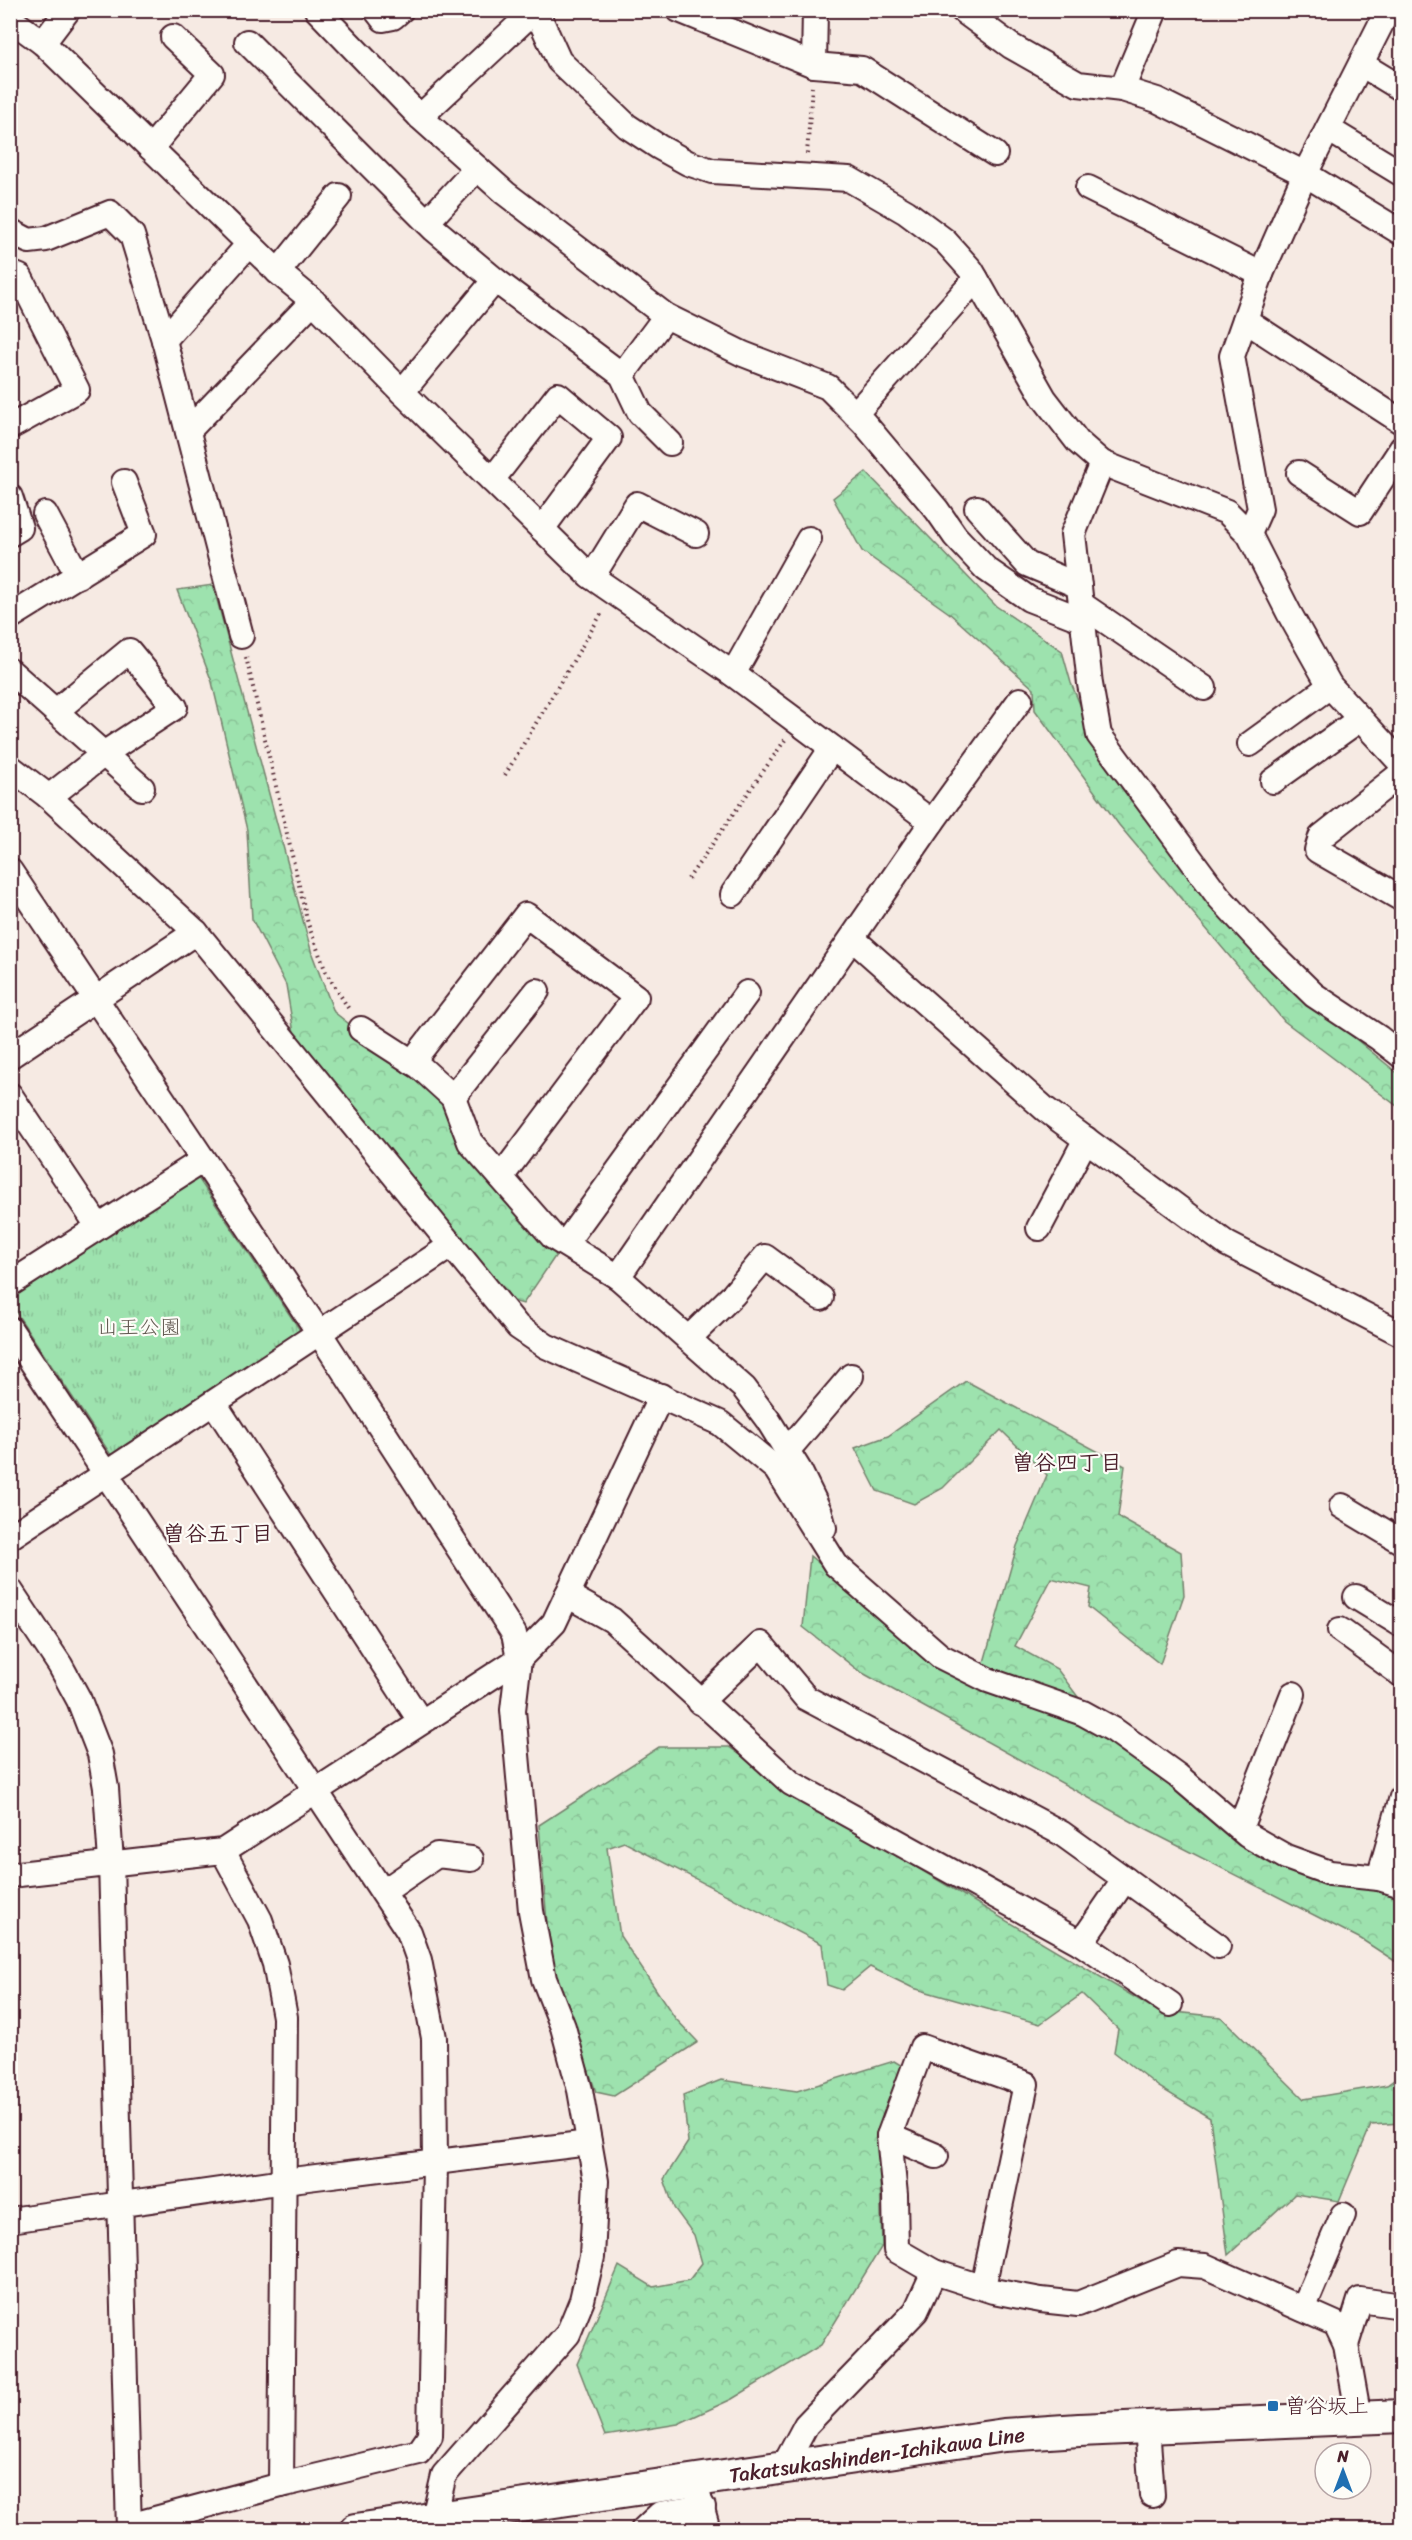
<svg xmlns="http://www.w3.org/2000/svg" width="1412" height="2540" viewBox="0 0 1412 2540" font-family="Sriracha,'Klee One',sans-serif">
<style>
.grass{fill:url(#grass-tufts);stroke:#74806c;stroke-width:1.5}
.forest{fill:url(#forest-crowns);stroke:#74806c;stroke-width:1.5}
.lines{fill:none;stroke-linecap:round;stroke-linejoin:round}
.minor-casing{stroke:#4a1f2b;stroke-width:28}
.major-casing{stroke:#4a1f2b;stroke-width:36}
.path{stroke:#4a1f2b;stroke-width:4;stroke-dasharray:1.5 4.5;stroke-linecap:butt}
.minor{stroke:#fdfcf7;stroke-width:24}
.major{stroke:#fdfcf7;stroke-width:32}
.poi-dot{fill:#1f6fb2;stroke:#fdfcf7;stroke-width:2}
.labels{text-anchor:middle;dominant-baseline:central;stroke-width:4.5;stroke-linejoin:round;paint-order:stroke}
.park-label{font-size:21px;fill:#635a52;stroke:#fdfcf7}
.poi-label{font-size:21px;fill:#4a1f2b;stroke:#fdfcf7;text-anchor:start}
.street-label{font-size:21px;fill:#4a1f2b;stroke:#fdfcf7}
.neighbourhood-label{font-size:22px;font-weight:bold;fill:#4a1f2b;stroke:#fdfcf7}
</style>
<defs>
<pattern id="grass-tufts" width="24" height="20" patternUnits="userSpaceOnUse" patternTransform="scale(1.5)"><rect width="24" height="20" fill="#9de2ae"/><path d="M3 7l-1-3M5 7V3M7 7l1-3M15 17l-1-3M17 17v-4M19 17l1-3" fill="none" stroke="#89c196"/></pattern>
<pattern id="forest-crowns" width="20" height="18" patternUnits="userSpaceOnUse" patternTransform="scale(1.5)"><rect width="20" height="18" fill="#9de2ae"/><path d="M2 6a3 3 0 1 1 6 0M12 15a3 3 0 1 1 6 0" fill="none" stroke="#89c196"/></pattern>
</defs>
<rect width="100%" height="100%" fill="#f6eae3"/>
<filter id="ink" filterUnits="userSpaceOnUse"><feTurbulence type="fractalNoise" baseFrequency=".0167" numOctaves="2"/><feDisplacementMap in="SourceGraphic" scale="12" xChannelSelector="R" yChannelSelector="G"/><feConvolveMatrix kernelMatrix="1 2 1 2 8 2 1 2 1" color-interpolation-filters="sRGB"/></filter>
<g filter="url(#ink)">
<path class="grass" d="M196 1175 302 1333 113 1458 11 1305 10 1299Z"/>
<g class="forest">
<path d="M866 472 996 606 1062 651 1071 683 1100 752 1290 985 1401 1076V1109L1284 1021 1119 825 1035 710 1034 689 949 613 862 551 833 498Z"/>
<path d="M213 585 312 954 334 1012 446 1100 468 1154 556 1255 523 1304 506 1299 294 1033 286 985 252 919 247 830 212 682 177 590Z"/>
<path d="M966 1381 1125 1466 1118 1517 1181 1552 1184 1595 1160 1664 1088 1607 1091 1588 1051 1578 1015 1646 1057 1669 1109 1738 1219 1821 1401 1895V1965L1361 1939 1147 1830 859 1671 803 1627 810 1556 913 1642 977 1687 1017 1546 1047 1475 1001 1430 943 1488 914 1504 877 1491 855 1448 888 1436Z"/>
<path d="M659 1747H729L827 1814 1156 2010 1221 2017 1304 2099 1387 2085 1401 2075V2123L1371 2125 1339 2201 1295 2194 1228 2255 1210 2118 1159 2087 1114 2052 1118 2029 1082 1994 1040 2024 913 1988 870 1967 842 1990 827 1985 822 1944 624 1842 607 1848 620 1936 675 2018 698 2042 614 2096 596 2092 550 1959 539 1825Z"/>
<path d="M894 2061 904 2067 879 2143 882 2246 821 2345 732 2399 678 2424 605 2436 577 2364 619 2266 653 2287 689 2280 702 2263 694 2235 674 2208 664 2179 688 2142 683 2095 721 2080 797 2091Z"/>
</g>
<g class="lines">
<g class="minor-casing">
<g id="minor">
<path d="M317 10 420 117 505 193 666 316 743 354 828 387 864 423 937 510 955 536 986 569 1029 599 1083 620"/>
<path d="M376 10 383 19 393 17 401 10"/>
<path d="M536 10 559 61 627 126 659 147 688 163 712 171 849 179 906 212 945 241 971 270 1044 398 1078 442 1102 463 1227 512 1249 534 1289 613 1330 686 1402 764"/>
<path d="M679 10 814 65 862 69 995 154"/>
<path d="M962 10 1011 46 1078 84 1122 89 1157 100 1305 174 1402 233"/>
<path d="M10 19 43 43 278 272 313 301 402 392 589 575 733 674 932 822"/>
<path d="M247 42 434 229 495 280 622 375 640 413 670 443"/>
<path d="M43 43 68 10"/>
<path d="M1361 64 1402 89"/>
<path d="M814 65 815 10"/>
<path d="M1122 89 1155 10"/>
<path d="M420 117 535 10"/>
<path d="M1328 129 1402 174"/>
<path d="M151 148 212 74 173 37"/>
<path d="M1088 188 1261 274"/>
<path d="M427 222 477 168"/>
<path d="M10 231 29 241 46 239 110 213 132 235 164 340 241 636"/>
<path d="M278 272 339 196"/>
<path d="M10 273 20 277 77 390 10 427"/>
<path d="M1245 320 1402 422"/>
<path d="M164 340 249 244"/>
<path d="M622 375 666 316"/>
<path d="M402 392 495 280"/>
<path d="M855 414 976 279"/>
<path d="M188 431 313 301"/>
<path d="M1102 463 1073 534 1090 684 1099 735 1219 897 1267 949 1314 995 1379 1038 1402 1056"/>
<path d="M1299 473 1360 512 1402 448"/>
<path d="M492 480 558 395 609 438 542 529"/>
<path d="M10 497 20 528 10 534"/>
<path d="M977 508 1027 564 1079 586"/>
<path d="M45 514 78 576"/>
<path d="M1249 534 1260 509 1232 356 1261 274 1305 174 1388 10"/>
<path d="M592 577 637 504 696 534"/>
<path d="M1081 604 1204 688"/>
<path d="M10 617 144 534 124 482"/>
<path d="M10 671 142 788"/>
<path d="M733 674 809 539"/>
<path d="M1250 744 1330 686"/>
<path d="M10 767 49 797 196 932 518 1327 546 1346 720 1423 776 1469 836 1565 940 1656 988 1680 1083 1713 1114 1730 1178 1776 1247 1835 1286 1857 1330 1873 1379 1878 1402 1885"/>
<path d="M1402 773 1321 837 1317 850 1402 899"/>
<path d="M1273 781 1360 719"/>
<path d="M49 797 105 753 175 707 129 651 56 711"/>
<path d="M10 871 320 1334 514 1634 519 1659 513 1710 531 1911 544 1979 563 2027 580 2090 596 2181 592 2257 582 2300 568 2334 444 2475 434 2518"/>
<path d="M733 894 832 748"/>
<path d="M853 939 1045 1109 1227 1244 1402 1334"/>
<path d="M361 1029 420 1067 453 1097 470 1142 553 1237 618 1277 744 1388 768 1420 799 1470 820 1513 824 1528"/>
<path d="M10 1056 196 932"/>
<path d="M412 1062 526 915 636 997 501 1177"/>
<path d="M10 1095 98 1226"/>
<path d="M453 1097 537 991"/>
<path d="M1039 1228 1086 1139"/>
<path d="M565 1244 747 993"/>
<path d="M618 1277 932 822 1020 700"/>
<path d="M10 1284 203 1160"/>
<path d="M10 1329 409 1932 419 1960 434 2038 435 2164 430 2436 419 2452 281 2485 129 2526"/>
<path d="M688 1339 733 1295 765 1257 821 1298"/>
<path d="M214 1403 421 1722"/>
<path d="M787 1451 851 1376"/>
<path d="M1342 1506 1402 1542"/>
<path d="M10 1537 452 1245"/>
<path d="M10 1590 60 1665 79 1700 100 1754 106 1788 111 1862 129 2530"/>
<path d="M567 1595 612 1620 791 1783 1081 1943 1170 2004"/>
<path d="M1356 1597 1402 1625"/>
<path d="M1340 1630 1402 1675"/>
<path d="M700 1702 761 1644 806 1698 1061 1833 1218 1946"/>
<path d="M1240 1828 1293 1694"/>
<path d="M223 1851 260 1920 275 1964 285 2017 281 2485"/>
<path d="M10 1875 223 1851 519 1659 554 1623 661 1396"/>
<path d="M1379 1878 1402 1797"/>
<path d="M383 1892 437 1855 471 1859"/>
<path d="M1081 1943 1125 1879"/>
<path d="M889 2136 936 2156"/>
<path d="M10 2220 284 2181 589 2143"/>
<path d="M983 2287 1026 2084 922 2047 889 2136 895 2195 896 2250 934 2272 993 2291 1041 2300 1078 2304 1178 2264 1205 2266 1336 2324 1346 2345 1359 2418"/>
<path d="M1303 2309 1343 2215"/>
<path d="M1346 2345 1360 2300 1402 2306"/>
<path d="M1147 2427 1152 2495"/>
<path d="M783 2468 806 2425 916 2311 934 2272"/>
<path d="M697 2491 708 2530"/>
<path d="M643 2530 660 2514 703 2507"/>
</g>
</g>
<g class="major-casing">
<path id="major" d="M356 2530 1004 2435 1079 2430 1402 2416"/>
</g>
<g class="path">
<path d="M807 154 812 87"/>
<path d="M246 657 308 924 326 972 350 1011"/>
<path d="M505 775 603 611"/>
<path d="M688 879 785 740"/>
</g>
<use href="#minor" class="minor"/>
<use href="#major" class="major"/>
</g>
</g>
<rect class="poi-dot" x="1267" y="2400" width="12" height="12" rx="3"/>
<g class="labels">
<g class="park-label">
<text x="139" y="1327">山王公園</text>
</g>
<g class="poi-label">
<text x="1285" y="2406">曽谷坂上</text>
</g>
<g class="street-label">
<text transform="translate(877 2455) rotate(-8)">Takatsukashinden-Ichikawa Line</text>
</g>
<g class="neighbourhood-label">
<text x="1067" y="1462">曽谷四丁目</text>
<text x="218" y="1533">曽谷五丁目</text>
</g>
</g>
<rect width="1412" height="2540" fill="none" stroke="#fdfcf7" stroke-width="36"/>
<rect x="18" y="18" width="1376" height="2504" fill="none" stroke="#4a1f2b" stroke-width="2" filter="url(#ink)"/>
<g transform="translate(1343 2471)"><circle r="28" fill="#fdfcf7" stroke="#b5a4a5" stroke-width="1.5"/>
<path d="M0-4.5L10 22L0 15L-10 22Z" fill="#1f6fb2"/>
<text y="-9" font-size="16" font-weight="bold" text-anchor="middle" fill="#4a1f2b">N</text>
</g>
</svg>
